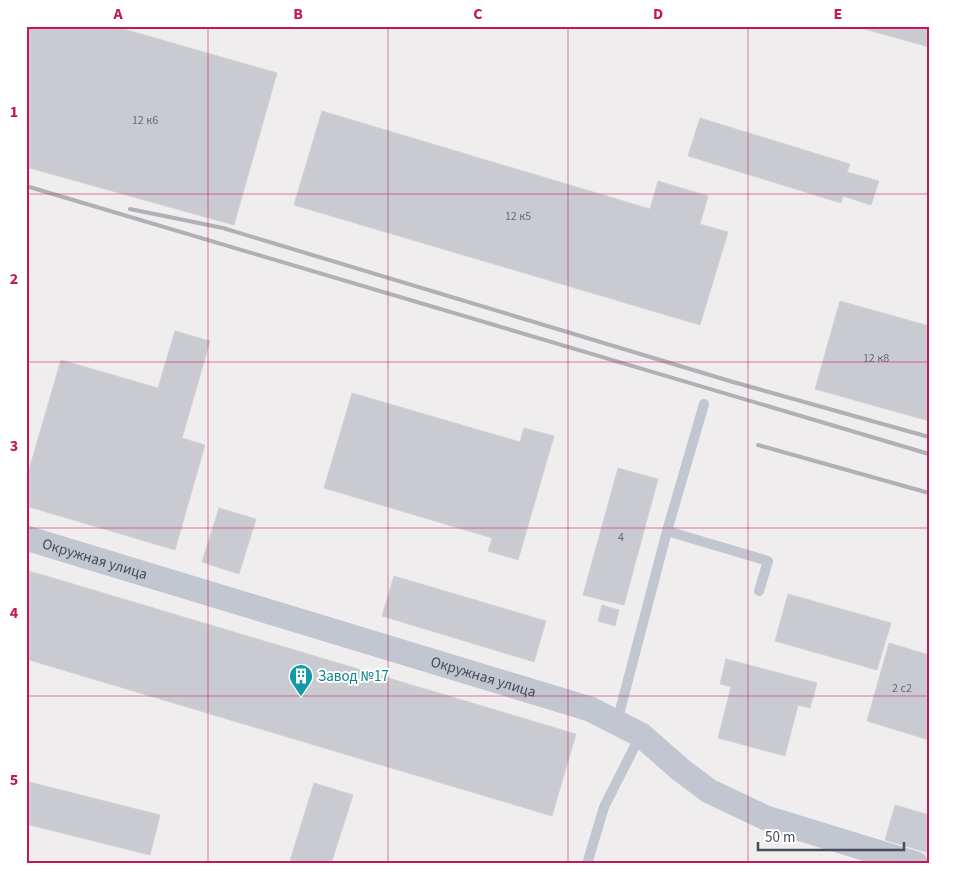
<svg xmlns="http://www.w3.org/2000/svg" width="955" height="890" viewBox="0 0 955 890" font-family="'Source Sans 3',sans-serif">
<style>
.building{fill:#cacbd1;stroke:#d1d2d8}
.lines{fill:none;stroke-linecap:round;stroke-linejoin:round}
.service{stroke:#c1c6d1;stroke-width:10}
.tertiary{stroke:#c1c6d1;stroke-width:25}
.rail{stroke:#afb1b7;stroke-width:4}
.grid{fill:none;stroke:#c2185b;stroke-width:1;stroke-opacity:0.55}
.labels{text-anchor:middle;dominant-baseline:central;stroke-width:4;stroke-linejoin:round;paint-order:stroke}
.number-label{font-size:12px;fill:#676c77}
.street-label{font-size:15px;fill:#464c59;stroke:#fff}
.culture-label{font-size:15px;fill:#0d838f;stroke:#fff;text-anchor:start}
.neatline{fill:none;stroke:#c2185b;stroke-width:2}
.grid-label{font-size:16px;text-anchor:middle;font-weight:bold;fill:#c2185b}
</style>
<rect width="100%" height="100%" fill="#efeded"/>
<g class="building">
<path d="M26 26H113L277 73 234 225 26 167Z"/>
<path d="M854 26H929V47Z"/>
<path d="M322 111 650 209 658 181 708 196 700 224 728 232 700 325 294 205Z"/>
<path d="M700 118 850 164 847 172 879 181 871 205 843 196 841 203 688 156Z"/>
<path d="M840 301 929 326V421L815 389Z"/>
<path d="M175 331 210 341 182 438 205 445 175 550 26 506V480L61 360 158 388Z"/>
<path d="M352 393 520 442 524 428 554 436 518 560 488 551 492 538 324 488Z"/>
<path d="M618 468 658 479 624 605 583 595Z"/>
<path d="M219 508 256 519 239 574 202 562Z"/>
<path d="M26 570 576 734 552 816 26 659Z"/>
<path d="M394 576 546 621 534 662 382 616Z"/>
<path d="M788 594 891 623 877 670 775 641Z"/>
<path d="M602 605 619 610 615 626 598 621Z"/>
<path d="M889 643 929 655V740L867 721Z"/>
<path d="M726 659 817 683 810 708 798 705 785 756 718 738 731 687 720 684Z"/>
<path d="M29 782 160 815 150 855 26 824V793Z"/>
<path d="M314 783 353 795 331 864H289Z"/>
<path d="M895 805 929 815V853L885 840Z"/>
</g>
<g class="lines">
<g class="service">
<path d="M667 531 768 561 759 591"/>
<path d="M617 722 667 531 704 404"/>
<path d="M587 864 604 807 640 736"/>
</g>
<path class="tertiary" id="s1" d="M26 538 590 709 641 735 681 770 709 791 766 818 916 864"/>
<g class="rail">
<path d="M26 186 929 454"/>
<path d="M130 209 223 228 733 382 929 437"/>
<path d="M758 445 929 493"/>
</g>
</g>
<path class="grid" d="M208 26V864M388 26V864M568 26V864M748 26V864M26 194H929M26 362H929M26 528H929M26 696H929"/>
<defs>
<g id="building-pin" transform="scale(1.25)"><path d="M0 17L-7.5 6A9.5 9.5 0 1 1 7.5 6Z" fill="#0f9aa8" stroke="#fff"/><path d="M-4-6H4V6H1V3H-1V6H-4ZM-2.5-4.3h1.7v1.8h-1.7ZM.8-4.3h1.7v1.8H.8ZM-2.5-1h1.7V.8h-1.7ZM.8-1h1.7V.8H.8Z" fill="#fff"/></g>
</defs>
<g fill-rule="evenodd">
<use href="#building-pin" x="301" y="676"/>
</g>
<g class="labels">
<g class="number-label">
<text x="145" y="120">12 к6</text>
<text x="518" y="216">12 к5</text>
<text x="876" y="358">12 к8</text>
<text x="621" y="537">4</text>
<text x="902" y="688">2 с2</text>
</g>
<g class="street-label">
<text stroke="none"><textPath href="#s1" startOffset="72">Окружная улица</textPath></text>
<text stroke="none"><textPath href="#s1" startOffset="478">Окружная улица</textPath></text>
</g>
<g class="culture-label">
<text x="318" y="676">Завод №17</text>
</g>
</g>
<rect width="955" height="890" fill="none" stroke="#ffffff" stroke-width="55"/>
<path d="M758 842v8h146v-8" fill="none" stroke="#464c59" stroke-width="2.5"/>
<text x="765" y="842" font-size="15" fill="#464c59" stroke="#ffffff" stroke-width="4" paint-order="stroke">50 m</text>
<rect x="28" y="28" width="900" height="834" class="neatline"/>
<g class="grid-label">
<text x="118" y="19">A</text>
<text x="298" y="19">B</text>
<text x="478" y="19">C</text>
<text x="658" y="19">D</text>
<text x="838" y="19">E</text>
<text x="14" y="117">1</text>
<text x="14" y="284">2</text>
<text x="14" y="451">3</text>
<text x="14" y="618">4</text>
<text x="14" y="785">5</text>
</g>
</svg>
